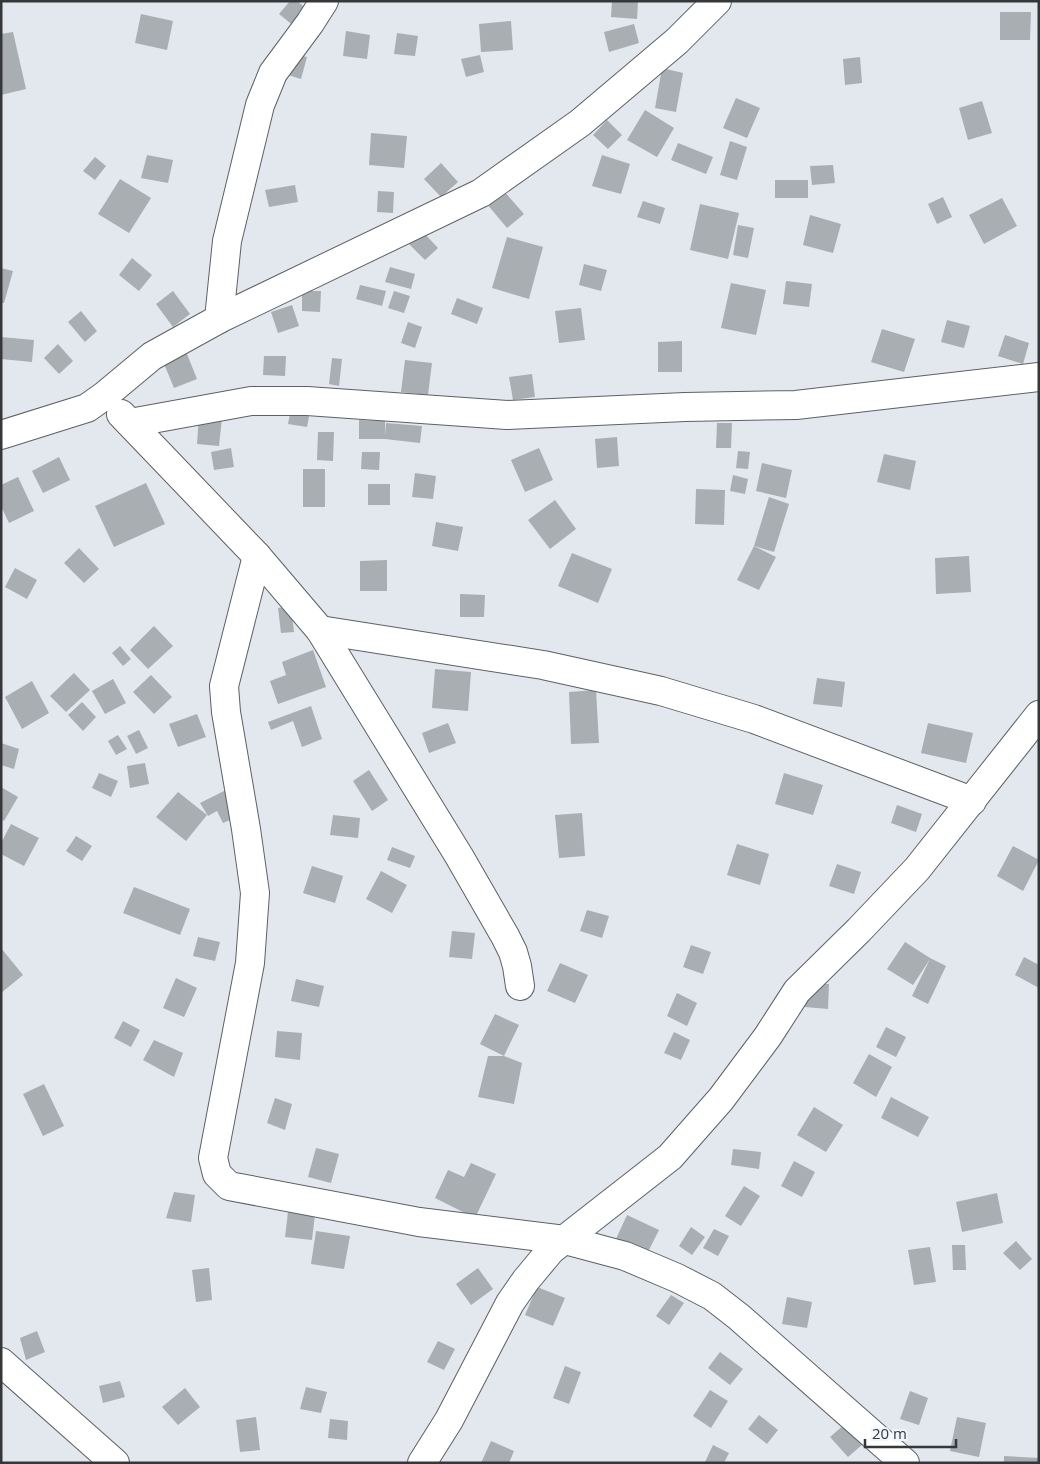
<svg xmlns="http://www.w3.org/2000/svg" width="1040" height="1464" viewBox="0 0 1040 1464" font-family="'Open Sans',sans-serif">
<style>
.building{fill:#a9aeb3}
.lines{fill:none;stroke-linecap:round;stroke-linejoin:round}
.street-casing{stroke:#5c6166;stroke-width:30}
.street{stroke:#fff;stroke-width:28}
</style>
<rect width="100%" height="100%" fill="#e2e8ed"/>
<g class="building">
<path d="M290 1H297L313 14 300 31 279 14Z"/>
<path d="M612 1 638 2 637 19 611 17Z"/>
<path d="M1000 12H1031L1030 40H1000Z"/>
<path d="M141 14 173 21 167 50 135 43Z"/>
<path d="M511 21 513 50 481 52 479 24Z"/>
<path d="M634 24 639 43 609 52 604 32Z"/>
<path d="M346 31 370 35 367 59 343 56Z"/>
<path d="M13 32 26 89 1 95V34Z"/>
<path d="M397 33 418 36 415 56 394 54Z"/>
<path d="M291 53 307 57 301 79 285 74Z"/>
<path d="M480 55 484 72 466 77 461 59Z"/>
<path d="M860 57 862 83 845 85 843 59Z"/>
<path d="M662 68 683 73 676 112 655 108Z"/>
<path d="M736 98 760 108 747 138 723 128Z"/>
<path d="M982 101 992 133 968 140 959 108Z"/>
<path d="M645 110 674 128 657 157 627 140Z"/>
<path d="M607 120 622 135 608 149 593 135Z"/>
<path d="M371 133 407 136 404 168 369 165Z"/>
<path d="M730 141 747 147 737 180 720 175Z"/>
<path d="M678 143 713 157 706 174 671 160Z"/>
<path d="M147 155 173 160 168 183 141 178Z"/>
<path d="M602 155 630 164 621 194 592 186Z"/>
<path d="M95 157 106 166 95 180 83 171Z"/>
<path d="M441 163 458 182 441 197 424 179Z"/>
<path d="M833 165 835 183 812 185 810 166Z"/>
<path d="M120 179 151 198 129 233 98 214Z"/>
<rect x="775" y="180" width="33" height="18"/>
<path d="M295 185 298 202 269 207 265 190Z"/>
<path d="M503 190 524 214 507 228 487 204Z"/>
<path d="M378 191 394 192 393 213 377 212Z"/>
<path d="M943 197 952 217 937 224 928 204Z"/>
<path d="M1002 198 1017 226 984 244 969 215Z"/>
<path d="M643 201 665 208 660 224 637 217Z"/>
<path d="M700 204 739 213 728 259 690 250Z"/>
<path d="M810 215 841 224 833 253 803 245Z"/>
<path d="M738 225 754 228 748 258 733 255Z"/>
<path d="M423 232 438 248 425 260 409 244Z"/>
<path d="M507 237 543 247 529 299 492 288Z"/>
<path d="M132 258 152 275 139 291 119 275Z"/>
<path d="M584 264 607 270 601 291 579 285Z"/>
<path d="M390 267 415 274 411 289 385 282Z"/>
<path d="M1 268 13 271 4 303H1Z"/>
<path d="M786 281 812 284 809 307 783 304Z"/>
<path d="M731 283 766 290 756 335 721 328Z"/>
<path d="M360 285 386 291 382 306 356 299Z"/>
<path d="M173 291 190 314 173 327 156 304Z"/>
<path d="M302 291H321L320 312 302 311Z"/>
<path d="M394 291 410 296 404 313 388 308Z"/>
<path d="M457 298 483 308 477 324 451 314Z"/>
<path d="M292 305 299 326 278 333 271 312Z"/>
<path d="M581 308 585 340 559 343 555 311Z"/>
<path d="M81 311 97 331 85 342 68 322Z"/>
<path d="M947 320 970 326 964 348 941 342Z"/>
<path d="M408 322 422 327 415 348 401 343Z"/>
<path d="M882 329 915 339 904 372 871 362Z"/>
<path d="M1005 335 1029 343 1023 364 998 356Z"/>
<path d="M1 337 34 340 32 362 1 359Z"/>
<path d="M682 341V372H658V342Z"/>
<path d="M58 344 73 361 59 374 44 358Z"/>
<path d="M185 349 197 379 174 388 162 359Z"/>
<path d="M264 356H286L285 376 263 375Z"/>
<path d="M332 358 342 359 339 386 329 384Z"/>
<path d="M405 360 432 363 428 395 401 392Z"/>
<path d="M532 374 535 397 513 400 509 377Z"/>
<path d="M291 408 310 411 307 427 288 424Z"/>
<path d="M199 416 222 418 219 446 197 444Z"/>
<path d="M359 420 385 421V436L386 423 422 426 420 443 385 439H359Z"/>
<path d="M717 423H732L731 448H716Z"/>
<path d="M318 432H334L333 461 317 460Z"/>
<path d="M617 437 619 466 597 468 595 439Z"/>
<path d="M231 448 234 467 214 470 211 452Z"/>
<path d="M539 448 553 480 525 492 511 460Z"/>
<path d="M738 451 750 452 748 469 736 468Z"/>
<path d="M362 452H380L379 470 361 469Z"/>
<path d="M884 454 916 461 910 490 877 482Z"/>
<path d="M59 457 70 480 43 493 32 471Z"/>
<path d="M762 463 792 470 786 498 756 491Z"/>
<rect x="303" y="469" width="22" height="38"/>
<path d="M415 473 436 476 433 499 412 497Z"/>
<path d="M733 475 748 479 745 494 730 491Z"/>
<path d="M18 477 34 511 9 523 1 506V485Z"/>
<path d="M146 483 165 524 114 547 95 506Z"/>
<rect x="368" y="484" width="22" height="21"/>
<path d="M696 489 725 490 724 525 695 524Z"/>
<path d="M769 497 789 504 774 552 754 546Z"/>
<path d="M555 500 576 529 550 549 528 520Z"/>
<path d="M436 522 463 527 458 551 432 546Z"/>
<path d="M754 546 776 557 759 590 737 580Z"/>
<path d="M79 548 99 569 84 583 64 563Z"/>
<path d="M572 553 612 569 598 603 558 586Z"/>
<path d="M969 556 971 592 936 594 935 558Z"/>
<path d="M387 560V591H360V561Z"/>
<path d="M15 568 37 580 27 599 5 587Z"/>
<path d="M460 594 485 595 484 617H460Z"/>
<path d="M291 606 294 632 281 633 278 608Z"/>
<path d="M154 626 173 646 148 669 130 650Z"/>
<path d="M120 646 131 659 123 666 112 653Z"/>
<path d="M313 650 326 687 278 704 270 681 286 675 282 662Z"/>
<path d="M435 669 471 672 468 711 432 708Z"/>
<path d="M74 673 90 690 66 712 50 696Z"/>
<path d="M151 675 172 697 154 714 133 692Z"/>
<path d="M817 678 845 682 842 707 813 704Z"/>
<path d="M113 679 126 703 105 714 92 691Z"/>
<path d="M32 681 49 713 22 729 5 697Z"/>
<path d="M596 690 599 743 571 744 569 692Z"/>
<path d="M82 702 96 717 83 731 68 715Z"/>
<path d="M311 706 322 739 302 747 293 721 271 730 268 722Z"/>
<path d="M197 714 206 737 178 747 169 724Z"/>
<path d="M448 723 456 743 429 753 422 733Z"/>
<path d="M928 723 973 733 966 763 921 753Z"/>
<path d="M139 730 148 748 136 754 127 736Z"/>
<path d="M118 735 127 749 116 755 108 741Z"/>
<path d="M1 743 19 749 14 769 1 765Z"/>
<path d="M145 763 149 784 130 788 127 766Z"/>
<path d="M369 770 388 800 372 811 353 781Z"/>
<path d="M99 773 118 781 111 797 92 788Z"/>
<path d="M784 773 823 785 813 815 775 804Z"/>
<path d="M1 787 18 797 4 821 1 819Z"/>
<path d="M226 790 239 816 223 823 217 811 208 816 200 803Z"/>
<path d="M178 792 207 815 186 841 156 817Z"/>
<path d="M897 805 922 814 916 832 891 823Z"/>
<path d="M582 813 585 856 559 858 555 815Z"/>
<path d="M333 815 360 818 358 838 330 835Z"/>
<path d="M11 824 39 838 24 866 1 854V843Z"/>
<path d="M76 836 92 846 82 861 66 851Z"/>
<path d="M737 844 769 854 760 885 727 875Z"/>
<path d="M1013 846 1039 860 1023 891 997 876Z"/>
<path d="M392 847 415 856 410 868 387 860Z"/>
<path d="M837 864 861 872 854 894 829 886Z"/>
<path d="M312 866 343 876 335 903 303 893Z"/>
<path d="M381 871 407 885 392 913 366 899Z"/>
<path d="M134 887 190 909 180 935 123 913Z"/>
<path d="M587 910 609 916 602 938 580 931Z"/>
<path d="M452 931 475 933 472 959 449 957Z"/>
<path d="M198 937 220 942 215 961 193 956Z"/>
<path d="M905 942 930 958 946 966 928 1004 912 996 930 959 913 985 887 969Z"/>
<path d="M691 945 711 952 703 974 683 967Z"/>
<path d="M1 948 23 975 1 993Z"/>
<path d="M1024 957 1039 965V988L1015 975Z"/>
<path d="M560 963 588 975 575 1003 547 991Z"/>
<path d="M176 978 197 988 184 1017 163 1008Z"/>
<path d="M296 979 324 986 319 1007 291 1001Z"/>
<path d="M807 983 829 984 828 1009 805 1007Z"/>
<path d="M677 993 697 1003 687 1026 667 1016Z"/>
<path d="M495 1014 519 1025 504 1056 480 1044Z"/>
<path d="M123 1021 140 1030 131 1047 114 1038Z"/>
<path d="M886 1027 906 1037 896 1057 876 1047Z"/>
<path d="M277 1031 302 1033 300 1060 275 1057Z"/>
<path d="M674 1032 690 1040 681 1060 664 1053Z"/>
<path d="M154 1040 183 1053 174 1077 143 1060Z"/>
<path d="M869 1054 892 1067 876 1097 853 1083Z"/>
<path d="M488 1056H504L522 1063 514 1104 478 1097Z"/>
<path d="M44 1084 64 1126 43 1136 23 1094Z"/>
<path d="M891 1097 929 1117 918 1137 881 1118Z"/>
<path d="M275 1098 292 1104 285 1130 267 1123Z"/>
<path d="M814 1107 843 1125 826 1152 797 1135Z"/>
<path d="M316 1148 339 1154 331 1183 308 1177Z"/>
<path d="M733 1149 761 1152 759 1169 731 1165Z"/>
<path d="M794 1161 815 1172 802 1197 781 1186Z"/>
<path d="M471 1163 496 1174 475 1218 435 1198 448 1170 464 1177Z"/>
<path d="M744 1186 760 1196 741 1226 725 1216Z"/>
<path d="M174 1192 195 1195 191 1222 166 1218Z"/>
<path d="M997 1193 1003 1223 962 1232 956 1202Z"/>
<path d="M288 1212 315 1214 312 1240 285 1237Z"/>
<path d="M627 1215 659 1230 646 1256 615 1241Z"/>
<path d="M691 1227 705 1237 692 1255 679 1246Z"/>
<path d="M714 1229 729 1236 718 1256 703 1248Z"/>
<path d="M316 1231 350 1236 344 1269 311 1264Z"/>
<path d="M1016 1241 1032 1259 1020 1270 1003 1253Z"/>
<path d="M952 1245H965L966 1270H953Z"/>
<path d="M930 1247 936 1282 914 1285 908 1250Z"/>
<path d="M209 1268 212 1300 196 1302 192 1270Z"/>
<path d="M478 1268 493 1289 471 1305 456 1284Z"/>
<path d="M537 1287 565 1298 553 1326 525 1315Z"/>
<path d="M671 1295 684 1303 669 1325 656 1316Z"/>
<path d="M787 1297 812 1302 807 1328 782 1324Z"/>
<path d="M37 1331 45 1352 26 1360 20 1338Z"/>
<path d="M438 1341 455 1349 444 1370 427 1362Z"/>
<path d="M720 1352 743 1369 730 1385 708 1368Z"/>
<path d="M565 1366 581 1372 569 1404 553 1398Z"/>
<path d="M120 1381 125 1397 103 1403 99 1386Z"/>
<path d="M306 1387 327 1392 321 1413 300 1409Z"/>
<path d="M185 1388 200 1407 178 1425 162 1407Z"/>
<path d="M710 1390 728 1401 711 1428 693 1416Z"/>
<path d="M910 1391 928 1398 919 1425 900 1419Z"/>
<path d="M759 1415 778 1430 767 1444 748 1429Z"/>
<path d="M256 1417 260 1450 240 1452 236 1420Z"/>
<path d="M957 1417 986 1423 979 1457 950 1451Z"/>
<path d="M330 1419 348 1421 347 1440 328 1438Z"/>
<path d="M845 1424 863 1444 848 1457 830 1437Z"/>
<path d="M491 1441 514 1451 509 1463H481Z"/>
<path d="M713 1445 729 1453 724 1463 705 1462Z"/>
<path d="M1004 1456 1039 1458V1463H1004Z"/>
</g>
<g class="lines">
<g class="street-casing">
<g id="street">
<path d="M219 319 227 241 260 105 273 73 310 23 324 1"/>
<path d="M121 414 257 556 320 630 459 856 505 936 513 952 517 966 520 986"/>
<path d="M130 423 251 401H307L507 415 685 407 796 405 1039 377"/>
<path d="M1 435 87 408 104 396 152 356 219 319 481 193 580 123 677 41 717 1"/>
<path d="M257 556 224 686 226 712 246 829 255 893 250 963 213 1158 217 1174 229 1186 419 1222 565 1240 625 1256 677 1278 712 1296 739 1317 905 1463"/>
<path d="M320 630 543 665 661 691 754 719 972 801"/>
<path d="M1 1362 115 1463"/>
<path d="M422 1463 449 1420 510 1303 526 1280 551 1250 670 1157 721 1099 768 1036 797 991 859 930 917 869 1039 715"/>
</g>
</g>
<use href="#street" class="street"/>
</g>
<rect width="1040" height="1464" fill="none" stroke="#353739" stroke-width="5"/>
<path d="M865 1439v8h91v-8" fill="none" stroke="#353739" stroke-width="2.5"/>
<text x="872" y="1439" font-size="15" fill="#353739" stroke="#eff5fb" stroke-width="4" paint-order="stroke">20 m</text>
</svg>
